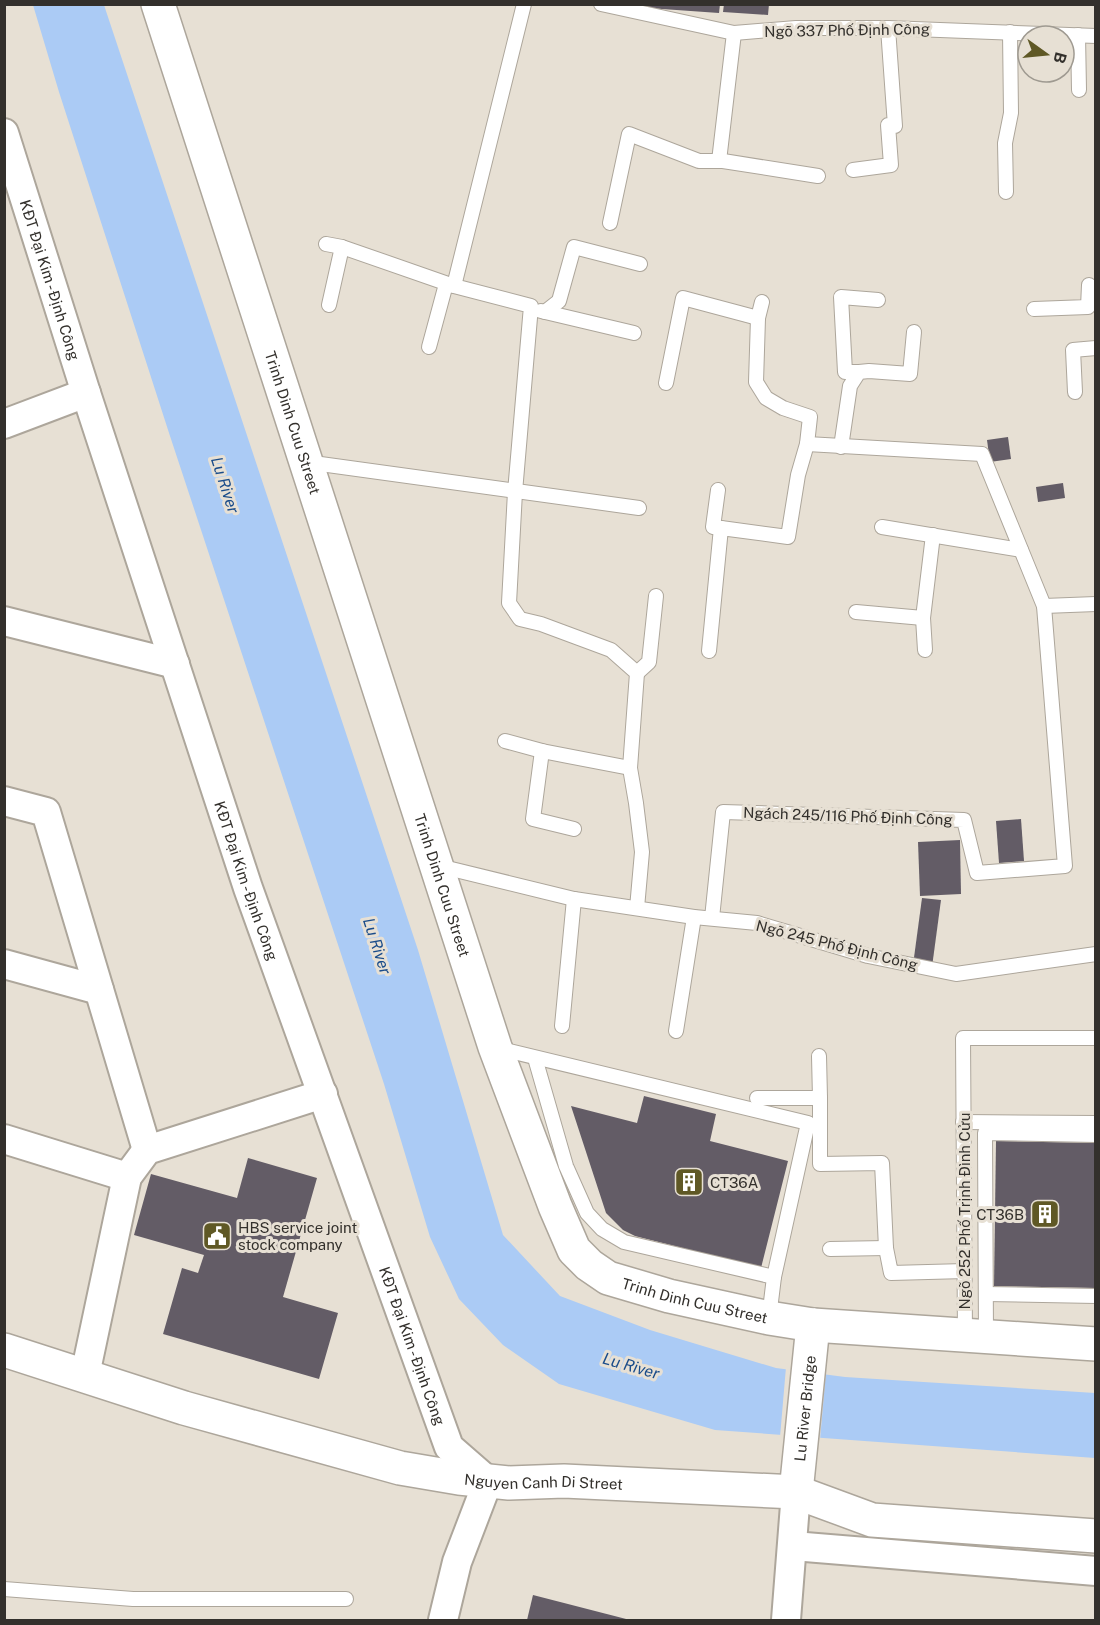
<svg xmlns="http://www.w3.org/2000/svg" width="1100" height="1625" viewBox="0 0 1100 1625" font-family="'Public Sans',sans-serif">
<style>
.water{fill:#abcbf5}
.pier{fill:#e7e0d4}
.building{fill:#635c66}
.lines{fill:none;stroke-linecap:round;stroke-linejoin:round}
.lane-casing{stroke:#ada69b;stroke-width:16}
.street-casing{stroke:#ada69b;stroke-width:32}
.secondary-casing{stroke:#ada69b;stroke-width:36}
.lane{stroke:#fff;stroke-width:14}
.street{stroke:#fff;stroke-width:28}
.secondary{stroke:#fff;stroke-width:33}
.labels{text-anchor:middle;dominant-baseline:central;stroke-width:6;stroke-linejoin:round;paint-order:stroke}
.street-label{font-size:15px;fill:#33302c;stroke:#e7e0d4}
.poi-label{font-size:15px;fill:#33302c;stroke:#e7e0d4;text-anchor:start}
.water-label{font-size:16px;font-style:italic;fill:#1a4c8a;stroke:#e7e0d4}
</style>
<rect width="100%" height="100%" fill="#e7e0d4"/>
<path class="water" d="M33 5H104L418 950 503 1235 560 1296 650 1330 776 1368 845 1377 1095 1393V1458L715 1430 559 1384 503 1345 459 1299 430 1237 384 1084 170 436 59 92Z"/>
<path class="pier" d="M786 1367 826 1372 820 1440 780 1437Z"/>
<g class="building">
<path d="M648 4H720L719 13 648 8Z"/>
<path d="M724 4H769L768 15 723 12Z"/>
<path d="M1008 437 1011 459 990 462 987 440Z"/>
<path d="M1063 483 1065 498 1038 502 1036 487Z"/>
<path d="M1021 819 1024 861 999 863 996 821Z"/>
<path d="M960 840 961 894 920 896 918 842Z"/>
<path d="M922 898 941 900 932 967 913 965Z"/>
<path d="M644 1096 716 1114 710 1141 788 1161 761 1268 635 1236 623 1230 606 1213 571 1106 637 1123Z"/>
<path d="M996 1141 1096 1143V1288L994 1286Z"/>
<path d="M248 1158 317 1178 283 1297 338 1313 319 1379 163 1334 182 1268 198 1273 204 1255 134 1235 151 1174 237 1198Z"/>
<path d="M533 1595 630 1620H527Z"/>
</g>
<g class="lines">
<g class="lane-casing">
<g id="lane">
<path d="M524 4 454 286 531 306 515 492 509 603 520 619 541 624 611 650 637 673 630 768 636 803 642 852 637 908"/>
<path d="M601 4 734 33 796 28H888L1096 36"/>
<path d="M1078 35 1079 90"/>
<path d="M719 161 734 33"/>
<path d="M853 170 891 165 888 125 895 126 888 28"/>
<path d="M1006 192 1005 143 1011 113 1010 32"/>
<path d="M610 223 629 134 699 161H723L818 176"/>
<path d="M326 244 342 247 454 286"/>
<path d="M329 305 342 247"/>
<path d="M1034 309 1088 307 1089 285"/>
<path d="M541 311 634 333"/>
<path d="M545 312 559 301 574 247 640 264"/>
<path d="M429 347 446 284"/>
<path d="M859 372H845L841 297 878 300"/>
<path d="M666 383 683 298 758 318"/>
<path d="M1075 392 1073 350 1096 348"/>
<path d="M841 447 850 386 859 372 869 371 910 374 914 332"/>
<path d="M306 462 639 508"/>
<path d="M718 490 713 527 721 528"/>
<path d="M882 527 1021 550"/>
<path d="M1044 606 1096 604"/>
<path d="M856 612 923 618"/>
<path d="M925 650 923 618 933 535"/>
<path d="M709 651 721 528 788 537 798 475 807 444 810 417 783 408 766 398 756 382 758 318 762 302"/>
<path d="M637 673 649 662 656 596"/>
<path d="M505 741 542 751 630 768"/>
<path d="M542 751 533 819 574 829"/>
<path d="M439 866 574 899 694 917 757 923 868 956 956 974 1096 954"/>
<path d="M712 918 723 812 964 820 977 873 1065 866 1044 606 982 454 807 444"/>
<path d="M562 1026 574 899"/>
<path d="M676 1031 694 917"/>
<path d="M497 1048 808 1123 774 1277"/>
<path d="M819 1056 820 1098"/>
<path d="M535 1058 566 1166 587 1213 602 1229 624 1242 774 1277 769 1318"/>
<path d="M757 1098H820V1164L882 1163 886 1248 891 1273 965 1271"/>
<path d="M963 1122 1096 1123"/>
<path d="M830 1249 886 1248"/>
<path d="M986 1294 1096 1296"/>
<path d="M965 1336 963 1038H1096"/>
<path d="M986 1337 985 1133 1096 1135"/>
<path d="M4 1589 133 1599H346"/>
</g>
</g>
<g class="street-casing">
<g id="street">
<path id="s1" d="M4 133 86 393 248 888 449 1447 488 1481 457 1562 443 1620"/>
<path d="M4 424 86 393"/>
<path d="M4 621 175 664"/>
<path d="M4 801 46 812 147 1150"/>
<path d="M4 964 99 990"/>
<path d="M4 1139 127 1177"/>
<path d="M85 1375 127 1177 147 1150 323 1094"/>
<path d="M793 1546 1096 1571"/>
<path d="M786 1620 796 1492"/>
</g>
</g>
<g class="secondary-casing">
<g id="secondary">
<path id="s2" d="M158 4 495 1047 555 1206 574 1250 589 1265 608 1278 669 1296 769 1318 813 1325 1096 1344"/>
<path id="s3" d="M4 1350 184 1408 400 1468 459 1478 509 1483 564 1481 796 1492 872 1520 1096 1536"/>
<path id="s4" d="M796 1492 813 1325"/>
</g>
</g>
<use href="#lane" class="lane"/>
<use href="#street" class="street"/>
<use href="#secondary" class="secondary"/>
</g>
<defs>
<g id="building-square" transform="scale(1.5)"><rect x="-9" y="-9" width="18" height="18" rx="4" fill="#5f5825" stroke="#e7e0d4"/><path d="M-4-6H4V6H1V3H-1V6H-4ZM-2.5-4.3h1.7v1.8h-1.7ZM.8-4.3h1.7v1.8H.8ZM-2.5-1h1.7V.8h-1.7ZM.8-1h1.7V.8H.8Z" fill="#fff"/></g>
<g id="civic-square" transform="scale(1.5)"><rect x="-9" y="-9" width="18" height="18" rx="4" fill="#5f5825" stroke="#e7e0d4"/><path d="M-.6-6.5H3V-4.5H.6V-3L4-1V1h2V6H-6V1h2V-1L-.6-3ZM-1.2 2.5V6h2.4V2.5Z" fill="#fff"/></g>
</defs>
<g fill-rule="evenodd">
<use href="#building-square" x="689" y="1182"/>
<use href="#building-square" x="1045" y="1214"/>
<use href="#civic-square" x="217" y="1236"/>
</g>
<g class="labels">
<g class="street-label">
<text transform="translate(847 30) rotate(-1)">Ngõ 337 Phố Định Công</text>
<text stroke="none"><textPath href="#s1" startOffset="154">KĐT Đại Kim - Định Công</textPath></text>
<text stroke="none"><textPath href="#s2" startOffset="440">Trinh Dinh Cuu Street</textPath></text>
<text transform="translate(848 816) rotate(2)">Ngách 245/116 Phố Định Công</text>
<text stroke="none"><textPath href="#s1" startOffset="786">KĐT Đại Kim - Định Công</textPath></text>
<text stroke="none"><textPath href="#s2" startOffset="926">Trinh Dinh Cuu Street</textPath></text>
<text transform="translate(837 945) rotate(14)">Ngõ 245 Phố Định Công</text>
<text transform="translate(964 1211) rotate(-90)">Ngõ 252 Phố Trịnh Đình Cửu</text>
<text stroke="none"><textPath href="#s2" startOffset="1448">Trinh Dinh Cuu Street</textPath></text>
<text stroke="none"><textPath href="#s1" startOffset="1280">KĐT Đại Kim - Định Công</textPath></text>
<text stroke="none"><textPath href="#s4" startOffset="84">Lu River Bridge</textPath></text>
<text stroke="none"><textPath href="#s3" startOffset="558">Nguyen Canh Di Street</textPath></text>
</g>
<g class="poi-label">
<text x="710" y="1182">CT36A</text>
<text x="1024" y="1214" text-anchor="end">CT36B</text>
<text x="238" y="1227">HBS service joint<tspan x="238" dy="17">stock company</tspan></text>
</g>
<g class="water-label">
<text transform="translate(225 485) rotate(72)">Lu River</text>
<text transform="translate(377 946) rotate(72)">Lu River</text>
<text transform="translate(631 1366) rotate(16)">Lu River</text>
</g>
</g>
<rect width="1100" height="1625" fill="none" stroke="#33302c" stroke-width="12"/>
<g transform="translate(1046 54) rotate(105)"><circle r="28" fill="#e7e0d4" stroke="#9f9a91" stroke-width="1.5"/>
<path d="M0-4.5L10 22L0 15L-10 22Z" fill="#5f5825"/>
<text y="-9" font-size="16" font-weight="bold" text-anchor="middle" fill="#33302c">B</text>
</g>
</svg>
